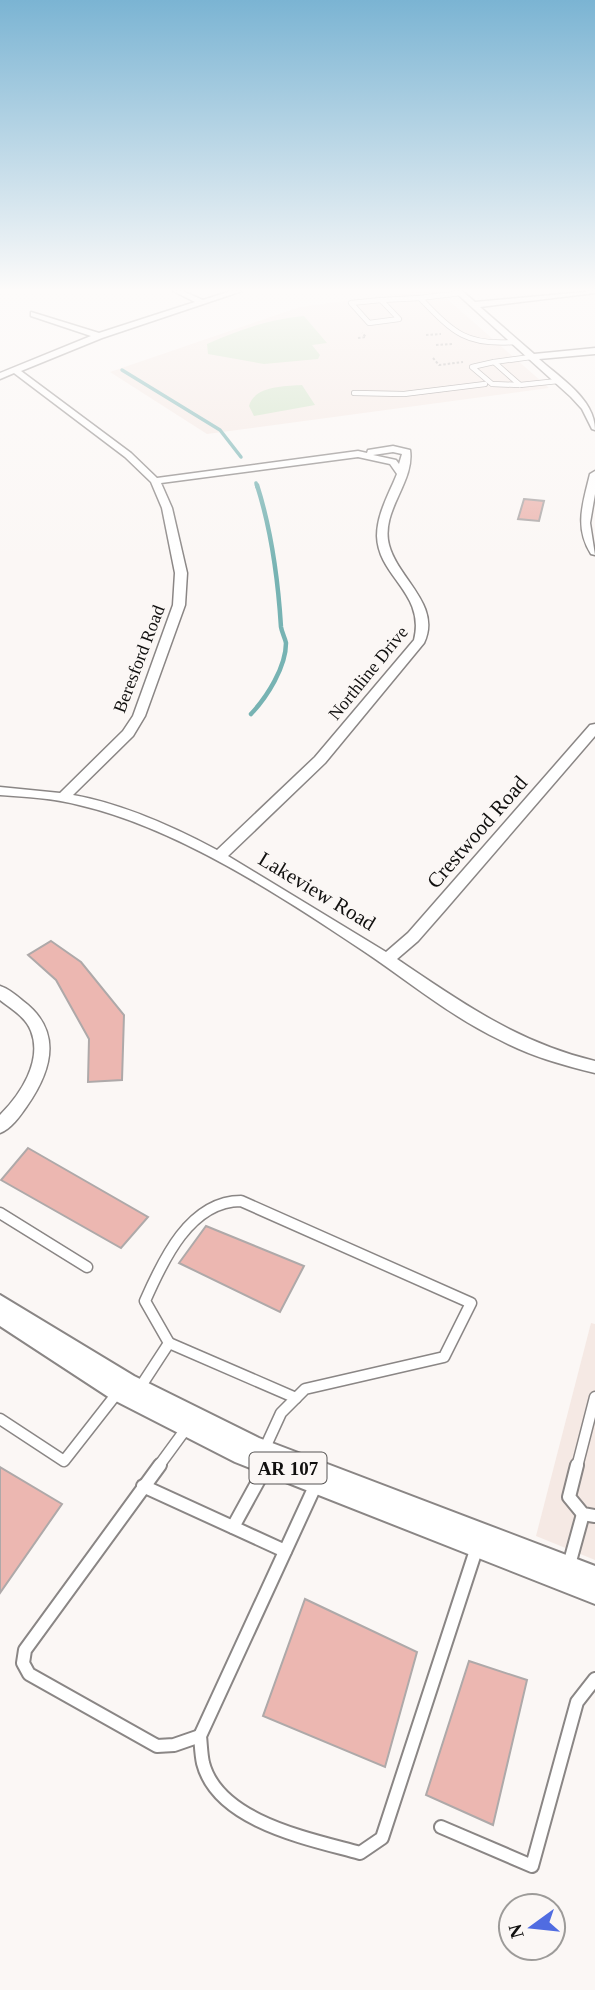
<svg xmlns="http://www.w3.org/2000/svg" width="595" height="1990" viewBox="0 0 595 1990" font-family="Georgia,serif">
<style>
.built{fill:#f5e9e4}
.green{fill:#cce1c3}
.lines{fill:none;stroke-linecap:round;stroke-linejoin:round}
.stream-far1{stroke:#77b3b3;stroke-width:3.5}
.stream{stroke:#77b3b3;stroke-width:4.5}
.building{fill:#ecb7b1;stroke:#aea9a9;stroke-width:2}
.lane-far2-casing{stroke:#8a8685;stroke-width:6}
.lane-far1-casing{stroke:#8a8685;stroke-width:13}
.lane-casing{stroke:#8a8685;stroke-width:16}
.street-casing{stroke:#8a8685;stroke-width:3}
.primary-casing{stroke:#8a8685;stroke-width:4}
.path{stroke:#aeaba9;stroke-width:2;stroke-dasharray:2.5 2;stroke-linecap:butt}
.lane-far2{stroke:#fff;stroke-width:4.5}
.lane-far1{stroke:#fff;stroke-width:10}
.lane{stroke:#fff;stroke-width:12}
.street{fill:#fff;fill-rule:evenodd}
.primary{fill:#fff;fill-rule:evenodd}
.labels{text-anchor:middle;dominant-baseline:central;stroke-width:5;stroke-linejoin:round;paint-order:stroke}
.far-street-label{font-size:18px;fill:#11100f;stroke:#fbf7f5}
.shield{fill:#fbf7f5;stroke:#575554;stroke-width:2}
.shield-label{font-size:19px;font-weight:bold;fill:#11100f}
.street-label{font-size:21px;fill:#11100f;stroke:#fbf7f5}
</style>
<rect width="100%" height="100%" fill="#fbf7f5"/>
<g class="built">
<path d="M419 291H438L549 388 207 434 110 372 300 307Z"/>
<path d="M591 1323 595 1324V1560L536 1536Z"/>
</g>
<g class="green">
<path d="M304 316 327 343 312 345 320 355 318 359 264 364 208 354 207 344C238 330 270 319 304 316Z"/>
<path d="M302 385 315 405 254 416 249 406C254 386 285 386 302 385Z"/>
</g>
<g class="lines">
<g class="stream-far1">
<path d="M122 370 220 430 241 457"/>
<path d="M256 483 257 487"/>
</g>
<path class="stream" d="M251 714C267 697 286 667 286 643 285 638 282 633 281 627 278 579 272 532 257 485"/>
</g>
<g class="building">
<path d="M524 499 544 501 539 521 518 519Z"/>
<path d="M51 941 81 962 124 1015 122 1080 88 1082 89 1039 56 980 28 955Z"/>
<path d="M28 1148 148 1217 121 1248 1 1180Z"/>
<path d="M206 1226 304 1266 280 1312 179 1263Z"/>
<path d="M0 1467 62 1504 0 1593Z"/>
<path d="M305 1599 417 1652 385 1767 263 1716Z"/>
<path d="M469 1661 527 1680 493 1825 426 1795Z"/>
</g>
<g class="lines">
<g class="lane-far2-casing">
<g id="lane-far2">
<path d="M461 293 420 298C453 332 465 346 515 342"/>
<path d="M381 300 399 319 369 323 351 303Z"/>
<path d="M381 300 420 298"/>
<path d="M531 357 494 362 520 385 558 381"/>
<path d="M494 362 472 367 492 384 520 385"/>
<path d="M354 393 404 394 485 384"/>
</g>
</g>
<g class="lane-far1-casing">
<g id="lane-far1">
<path d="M0 1213 87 1267"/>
<path d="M169 1343 296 1398"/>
<path d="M139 1389 169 1343 145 1301C163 1260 190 1201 241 1201L471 1303 444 1357 305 1389 281 1413 264 1450"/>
<path d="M0 1419 64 1461 118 1392"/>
<path d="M158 1467 188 1426"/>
<path d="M577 1467 595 1397"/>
</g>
</g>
<g class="lane-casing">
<g id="lane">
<path d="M160 1465 25 1650 23 1663 29 1674 157 1746 174 1745 200 1736"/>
<path d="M577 1465 569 1497 583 1514 595 1516"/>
<path d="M317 1482 200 1736C201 1745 201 1754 203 1763 218 1822 310 1839 360 1853L382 1838 477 1547"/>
<path d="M143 1486 285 1551"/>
<path d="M233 1527 267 1465"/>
<path d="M569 1565 583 1514"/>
<path d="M441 1827 532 1866 577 1702 595 1679"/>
</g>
</g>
<g class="street-casing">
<g id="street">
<path d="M173 291H182L203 300 231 291H242L102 338 21 371 131 453 157 478 358 451 367 453 368 450 393 446 410 450C415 482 380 511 389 545 398 579 442 605 424 643L325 763 228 856 386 952 408 933 590 725 595 724V736L446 909 418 941 397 959C462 1003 517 1042 595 1061V1073C562 1065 530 1056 500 1040 450 1016 407 980 362 950 280 895 175 827 79 805 53 798 27 797 0 795V787L60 793 123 731 133 716 173 605 175 573 162 508 151 482 125 457 14 373 0 379V373L91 336 31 316V312L99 333 195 302ZM393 452 402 454 399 464 396 460 373 455ZM358 457 390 464 397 474C389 494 377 514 377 536 378 577 426 593 414 640L315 757 217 850C172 826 123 804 73 795L133 736 145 716 185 605 187 573 172 508 161 483Z"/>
<path d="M454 291H462L475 302 595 291V293L480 307 534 354 595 348V354L539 359C560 378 595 399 595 430L592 429 582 409 571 397Z"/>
<path d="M595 471V494L590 523 595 555 591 554C574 527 583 503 590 474Z"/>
<path d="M0 986C9 989 16 995 23 1001 63 1031 52 1070 27 1106 20 1116 11 1129 0 1133V1115C20 1095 43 1061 31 1031 26 1017 11 1009 0 1000Z"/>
</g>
</g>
<g class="primary-casing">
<path id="primary" d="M0 1295 134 1376 259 1438 595 1566V1604L235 1462 110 1398 0 1326Z"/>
</g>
<g class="path">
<path d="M426 335 441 334"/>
<path d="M358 338 366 337 362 333"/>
<path d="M436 345 452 344"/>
<path d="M433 358 439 365 463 362"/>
</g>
<use href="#lane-far2" class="lane-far2"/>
<use href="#lane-far1" class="lane-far1"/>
<use href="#lane" class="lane"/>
<use href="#street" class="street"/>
<use href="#primary" class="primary"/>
</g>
<linearGradient id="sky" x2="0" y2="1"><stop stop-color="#7bb4d3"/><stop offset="0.51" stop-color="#fdfbfa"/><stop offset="1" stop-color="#fdfbfa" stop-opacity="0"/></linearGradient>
<rect width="595" height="569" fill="url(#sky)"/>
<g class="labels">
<g class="far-street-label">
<text transform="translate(139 659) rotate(-69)">Beresford Road</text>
<text transform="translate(368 673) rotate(-51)">Northline Drive</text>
</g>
<rect class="shield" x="249.5" y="1452.5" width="77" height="31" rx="5"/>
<g class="shield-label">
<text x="288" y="1468">AR 107</text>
</g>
<g class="street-label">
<text transform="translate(477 832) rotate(-49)">Crestwood Road</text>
<text transform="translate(317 891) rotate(31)">Lakeview Road</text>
</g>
</g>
<g transform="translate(532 1927) rotate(255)"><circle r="33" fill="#fbf7f5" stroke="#9d9b99" stroke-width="2"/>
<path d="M0-5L12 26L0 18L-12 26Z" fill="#506ce1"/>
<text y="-10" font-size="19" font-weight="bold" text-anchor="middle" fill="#11100f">N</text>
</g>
</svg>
